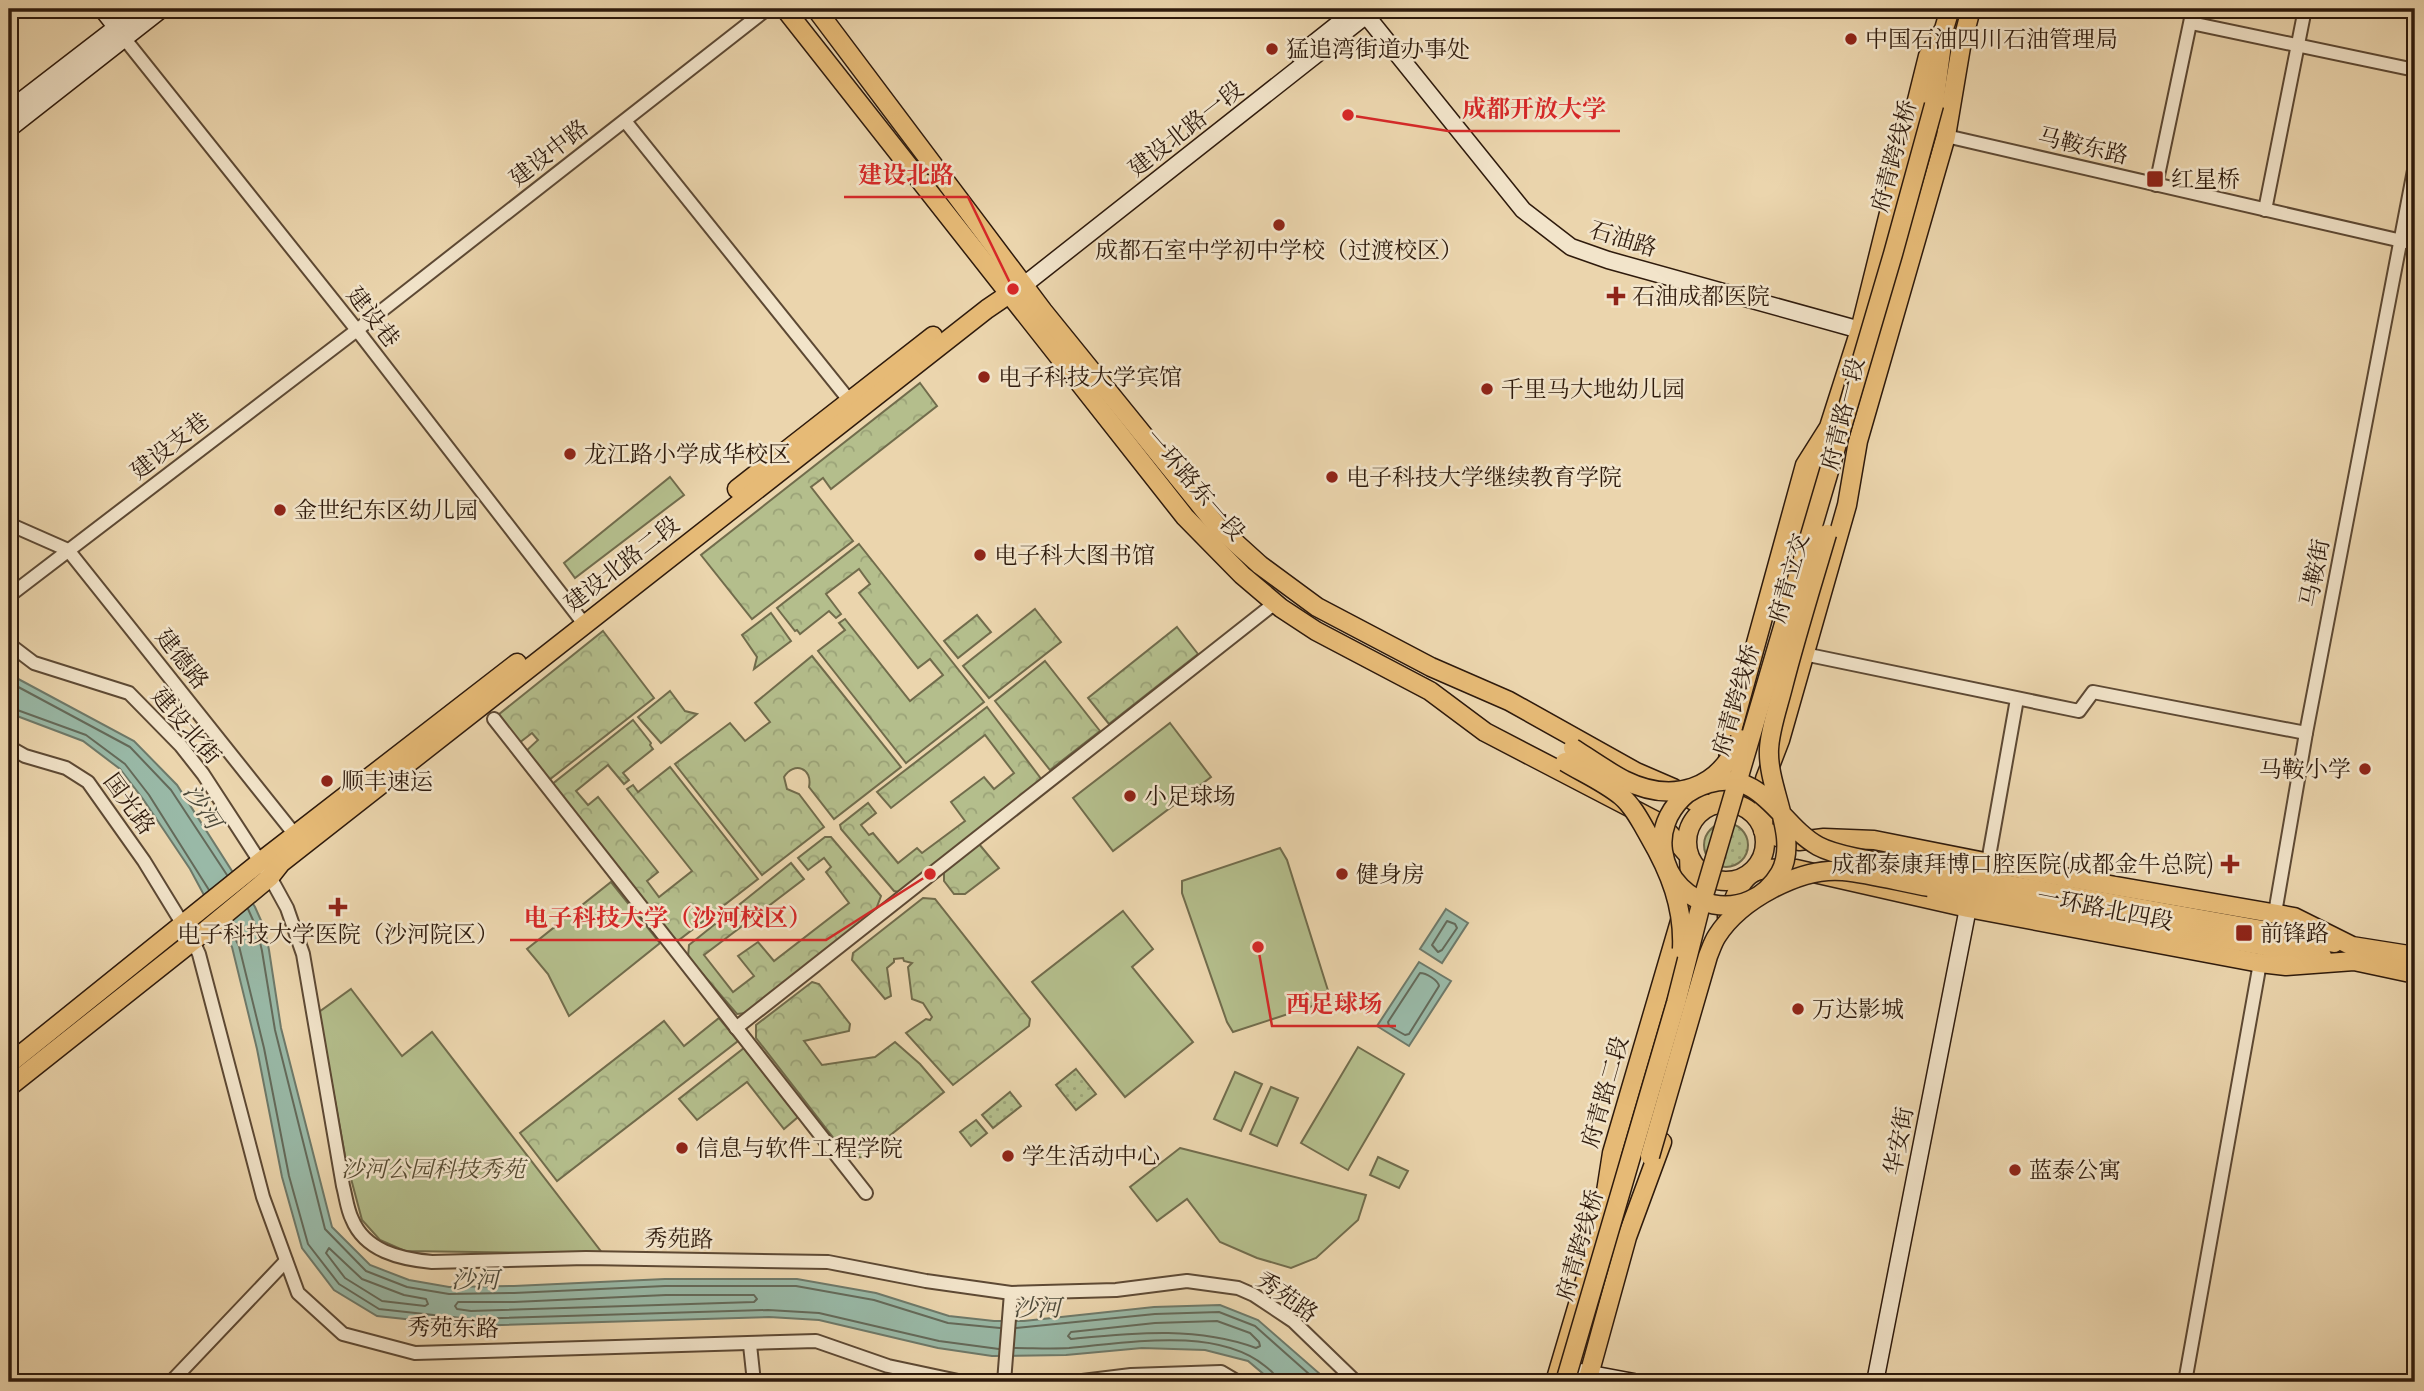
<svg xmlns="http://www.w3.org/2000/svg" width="2424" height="1391" viewBox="0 0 2424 1391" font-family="Cardo,'Noto Serif SC',serif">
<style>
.grass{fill:url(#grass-dots);stroke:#716c4c;stroke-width:2}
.forest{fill:url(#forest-crowns);stroke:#716c4c;stroke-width:2}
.green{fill:#b4be8c;stroke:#716c4c;stroke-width:2}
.water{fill:#99b9a7;stroke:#6e7969;stroke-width:2}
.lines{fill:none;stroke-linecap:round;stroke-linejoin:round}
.shore{stroke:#646a5a;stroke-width:2}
.street-casing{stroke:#5d4934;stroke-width:16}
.secondary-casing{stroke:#2e1a0c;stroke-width:19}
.primary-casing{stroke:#2e1a0c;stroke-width:21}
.street{stroke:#f2e4ca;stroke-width:12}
.secondary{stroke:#f2e4ca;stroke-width:16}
.primary{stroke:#e6ba76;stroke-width:18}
.primary-bridge-casing{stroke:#2e1a0c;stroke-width:21;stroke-linecap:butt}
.primary-bridge{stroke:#e6ba76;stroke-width:18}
.poi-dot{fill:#8f2418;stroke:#f2e4ca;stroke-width:2.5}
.labels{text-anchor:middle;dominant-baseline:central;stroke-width:5;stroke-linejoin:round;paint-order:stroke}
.poi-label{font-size:23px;fill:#2e1a0c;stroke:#f2e4ca;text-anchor:start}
.street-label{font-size:23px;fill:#2e1a0c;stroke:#f2e4ca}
.park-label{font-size:23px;font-style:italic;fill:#564b32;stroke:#f2e4ca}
.water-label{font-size:24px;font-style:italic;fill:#4e4a3a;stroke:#f2e4ca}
.leader{fill:none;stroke:#d62828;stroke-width:2.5}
.callout-dot{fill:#d62828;stroke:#f2e4ca;stroke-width:2.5}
.callout-label{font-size:24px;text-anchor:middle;font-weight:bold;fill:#d62828;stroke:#f2e4ca;stroke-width:5;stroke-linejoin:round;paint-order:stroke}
</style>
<defs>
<pattern id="grass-dots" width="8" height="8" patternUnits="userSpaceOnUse" patternTransform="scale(1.75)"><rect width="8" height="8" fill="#b4be8c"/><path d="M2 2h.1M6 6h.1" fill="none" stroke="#9ba378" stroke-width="1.8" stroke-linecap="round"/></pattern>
<pattern id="forest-crowns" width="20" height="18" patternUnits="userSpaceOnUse" patternTransform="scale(1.75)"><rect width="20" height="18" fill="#b4be8c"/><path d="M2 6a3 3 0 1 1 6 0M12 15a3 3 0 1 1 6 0" fill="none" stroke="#9ba378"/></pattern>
</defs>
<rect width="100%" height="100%" fill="#ebd5ad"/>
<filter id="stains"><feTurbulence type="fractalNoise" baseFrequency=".00286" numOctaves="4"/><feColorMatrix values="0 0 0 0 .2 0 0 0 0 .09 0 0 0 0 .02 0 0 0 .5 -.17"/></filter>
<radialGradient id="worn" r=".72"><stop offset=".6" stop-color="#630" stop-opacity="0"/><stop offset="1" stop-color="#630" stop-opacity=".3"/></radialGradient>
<g class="grass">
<circle cx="1726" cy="845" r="22"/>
<path d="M1076 1069 1096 1094 1076 1110 1056 1085Z"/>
<path d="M1010 1092 1021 1106 993 1128 982 1115Z"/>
<path d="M976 1120 987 1133 971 1146 960 1132Z"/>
</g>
<g class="forest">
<path d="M920 383 937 406 831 489 823 478 811 487 853 541 752 619 701 555Z"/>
<path d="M859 544 984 702 906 763 818 651 845 630 839 623 845 619 910 701 943 675 930 659 918 668 859 593 870 584 859 569 826 594 841 614 836 618 829 611 800 634 797 630 795 631 777 608Z"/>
<path d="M1035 609 1061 642 989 698 963 666Z"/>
<path d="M771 613 791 641 754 669 757 657 742 635Z"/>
<path d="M977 615 991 632 958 658 944 641Z"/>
<path d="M1177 627 1198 654 1109 724 1088 698Z"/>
<path d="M603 631 654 698 549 780 526 751 538 740 532 733 519 743 498 715Z"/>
<path d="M812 656 901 767 834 819 809 787C813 768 794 761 784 777L787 789 799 794 824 827 762 875 675 764 730 723 745 741 770 722 755 703Z"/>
<path d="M1045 661 1100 731 1050 770 995 701Z"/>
<path d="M670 691 685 711 697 714 661 743 638 717Z"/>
<path d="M987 707 1042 780 899 892 894 891 841 829 840 825 868 803 876 813 861 825 869 835 873 833 898 863 917 848 922 853 965 821 951 802 984 777 994 789 1014 773 985 735 891 808 877 792Z"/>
<path d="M633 720 651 743 650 745 653 749 623 773 629 780 624 784 608 765 576 791 588 805 598 797 658 872 647 881 659 897 692 871 627 789 633 785 638 792 670 767 758 879 675 943 551 785Z"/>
<path d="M825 837H831L881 896 875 912 746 1013 737 1014 688 957 689 945 791 863 804 879 704 955 733 992 754 976 738 956 758 942 774 961 849 903 826 872 831 867 824 858 808 870 798 858Z"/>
<path d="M979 844 999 868 965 894H954L944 881V872Z"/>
<path d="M923 898 935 899 1030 1019 1029 1026 953 1085 906 1033 926 1019 930 1020 932 1017 923 1003 912 999 908 967 912 963 904 961 903 958 894 959V962L887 968 891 996 885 999 852 960 853 953Z"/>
<path d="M812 982 819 984 850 1024 849 1031 804 1041 822 1065 875 1057 895 1042 920 1064 944 1092 863 1157 849 1158 756 1038V1025Z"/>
<path d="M719 1018 738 1041 557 1181 520 1133 664 1021 684 1046Z"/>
<path d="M744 1048 798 1117 784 1129 747 1082 697 1120 679 1099Z"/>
</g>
<g class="green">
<path d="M670 477 684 495 575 578 564 563Z"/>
<path d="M1170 723 1211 777 1113 851 1073 798Z"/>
<path d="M1280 848 1287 860 1331 1000 1233 1032 1227 1022 1182 893V881Z"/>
<path d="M611 882 660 943 569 1016 548 974 527 949Z"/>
<path d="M1123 911 1153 949 1132 967 1193 1042 1125 1097 1032 982Z"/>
<path d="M351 989 402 1056 432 1032 603 1254 405 1251 380 1240 362 1220 345 1156 319 1012Z"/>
<path d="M1358 1047 1404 1074 1348 1170 1301 1143Z"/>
<path d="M1235 1072 1262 1084 1241 1131 1214 1119Z"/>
<path d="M1271 1087 1298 1098 1277 1146 1250 1134Z"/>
<path d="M1180 1148 1366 1195 1358 1220 1316 1258 1291 1268 1257 1258 1220 1242 1187 1199 1157 1221 1130 1187Z"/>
<path d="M1378 1157 1408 1171 1399 1188 1370 1175Z"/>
</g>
<g class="water">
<path d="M9 674 134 741 177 785 255 907 264 927 269 950 281 1028 332 1227 370 1265 409 1280 449 1287 514 1286 665 1279H797L876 1293 949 1316 994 1321H1024L1154 1307 1220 1305 1258 1320 1329 1382H1273L1248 1361 1205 1350 1142 1348 1066 1355 992 1356 938 1348 819 1320 769 1317 470 1326 377 1316 334 1290 302 1248 282 1177 257 1049 232 947 190 869 143 799 120 769 83 741 9 713Z"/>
<path d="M1446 909 1468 923 1442 963 1420 949Z"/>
<path d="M1419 962 1451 981 1409 1046 1377 1026Z"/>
</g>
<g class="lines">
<g class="shore">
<path d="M9 682 130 747 171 790 227 875"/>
<path d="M9 707 86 735 125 764 149 795 209 890"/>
<path d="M248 909 257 929 262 951 275 1030 325 1229 366 1271 407 1287 449 1294 514 1293 665 1286H796L874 1300 948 1323 1000 1328"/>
<path d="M1447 921 1455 924 1457 928 1442 950 1438 952 1432 945Z"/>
<path d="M228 925 239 946 264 1048 289 1176 308 1244 339 1284 379 1309 470 1319 768 1310 819 1313 939 1341 999 1349"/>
<path d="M1420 973C1426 973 1438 980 1439 986L1409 1034 1405 1035 1389 1026 1388 1022Z"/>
<path d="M329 1248 362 1279 404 1295 426 1299 428 1304 425 1306 382 1301 345 1278 326 1253Z"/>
<path d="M666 1295H754L757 1299 754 1302 471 1311 457 1309 455 1306 458 1302H514Z"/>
<path d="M1217 1321 1250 1333 1259 1342 1260 1346 1256 1348C1196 1326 1134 1333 1071 1339L1068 1336 1071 1332 1155 1323Z"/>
<path d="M1016 1328 1155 1314 1219 1312 1255 1326 1318 1382"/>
<path d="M1015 1348C1033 1348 1051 1349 1069 1348 1127 1343 1216 1326 1265 1366 1271 1371 1276 1374 1277 1382"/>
</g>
<g class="street-casing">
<g id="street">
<path d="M2191 23 2415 70"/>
<path d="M124 38 357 330 585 625"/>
<path d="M625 121 849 400"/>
<path d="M1946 136 2415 244"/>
<path d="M2156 185 2193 9"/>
<path d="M2265 210 2305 9"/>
<path d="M9 524 68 550 300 841"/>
<path d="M9 596 357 330 767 9"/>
<path d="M9 644 34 663 129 693 181 746 203 774 270 877 287 908 303 954 343 1186C346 1197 347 1209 352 1219 365 1251 400 1259 432 1262L586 1258 828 1262 926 1281 1011 1293 1116 1290 1187 1281 1238 1288 1254 1295 1293 1321 1356 1382"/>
<path d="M1804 654 2079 711 2093 692 2306 733"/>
<path d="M494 719 866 1193"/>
<path d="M9 747 25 756 66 768 88 782 144 861 193 941 199 954 263 1197 298 1293 343 1334 415 1353 816 1341 888 1366 963 1382"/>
<path d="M1988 862 2017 699"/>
<path d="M2275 913 2306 733 2415 165"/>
<path d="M736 1028 1275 603"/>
<path d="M750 1345 754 1382"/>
<path d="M171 1382 286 1261"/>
<path d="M1004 1382 1011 1293"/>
<path d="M1074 1382 1131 1375 1221 1372 1238 1382"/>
<path d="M2185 1382 2260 963"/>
</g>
</g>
<g class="secondary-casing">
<g id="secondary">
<path d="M102 9 121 33"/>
<path d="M1361 9 1523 210 1571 247 1608 260 1871 333"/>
<path d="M1299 55 1357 9"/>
<path d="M9 110 140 9"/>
<path d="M9 129 162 9"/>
<path d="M1024 285 1374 9"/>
<path d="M1559 1368 1634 1382"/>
<path d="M1875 1382 1968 908"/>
</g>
</g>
<g class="primary-casing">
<g id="primary">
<path d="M785 9 1185 517 1242 575 1281 608 1316 631 1430 691 1485 732 1660 823 1689 856 1690 880 1685 904 1612 1153 1600 1230 1555 1382"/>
<path d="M816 9 1043 311 1218 527 1260 565 1317 607 1431 667 1509 701 1636 772 1673 788 1694 801 1713 805 1725 788 1731 734 1805 465 1829 427 1860 330 1928 56 1944 29 1950 9"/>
<path d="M1971 9 1961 47 1946 136 1858 441 1847 505 1780 740 1765 779 1763 830 1778 837 1799 841 1824 838 1874 840 2035 872 2294 917 2352 946 2415 956"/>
<path d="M1934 105 1943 36"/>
<path d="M737 489 933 336"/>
<path d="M1802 528 1823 447"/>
<circle cx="1726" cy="842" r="39"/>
<path d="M1932 871 2334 943"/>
<path d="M1929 887 2322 956"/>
<path d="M1727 917C1744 872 1747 866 1796 869L1968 908 2260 963 2286 966 2354 961 2415 974"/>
<path d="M9 1064 260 862 517 663"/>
<path d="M9 1087 193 941 270 877 281 863 987 309 1018 288"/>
<path d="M1587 1382 1627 1237 1662 1142"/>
</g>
</g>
<use href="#street" class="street"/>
<use href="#secondary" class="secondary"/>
<use href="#primary" class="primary"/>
<g class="primary-bridge-casing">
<g id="primary-bridge">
<path d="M1827 534C1812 585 1796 636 1783 687 1778 707 1770 729 1769 749 1767 789 1800 837 1780 873 1749 926 1672 911 1663 851 1660 831 1668 812 1682 798 1690 790 1700 786 1710 783 1762 769 1780 825 1818 846 1842 859 1903 865 1932 871"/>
<path d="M1573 748C1590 759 1607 771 1624 780 1673 804 1719 790 1740 739"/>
<path d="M1565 762C1583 773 1604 782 1621 796 1633 806 1641 822 1649 836 1670 872 1684 907 1682 949"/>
<path d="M1650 1156 1708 956C1711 949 1713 942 1717 936 1740 900 1800 867 1843 871 1872 874 1901 882 1929 887"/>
<path d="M1565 1382 1676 1003 1699 912 1893 254 1934 105"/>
</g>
</g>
<use href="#primary-bridge" class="primary-bridge"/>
</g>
<g class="poi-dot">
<circle cx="1851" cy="39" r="7"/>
<circle cx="1272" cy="49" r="7"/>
<rect x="2146" y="170" width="18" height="18" rx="3.5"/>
<circle cx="1279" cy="225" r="7"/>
<path d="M1612.5 285.5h7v7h7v7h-7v7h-7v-7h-7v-7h7z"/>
<circle cx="984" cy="377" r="7"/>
<circle cx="1487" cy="389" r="7"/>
<circle cx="570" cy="454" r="7"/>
<circle cx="1332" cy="477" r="7"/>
<circle cx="280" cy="510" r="7"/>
<circle cx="980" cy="555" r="7"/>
<circle cx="2365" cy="769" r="7"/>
<circle cx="327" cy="781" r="7"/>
<circle cx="1130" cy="796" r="7"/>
<path d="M2226.5 853.5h7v7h7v7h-7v7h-7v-7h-7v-7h7z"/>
<circle cx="1342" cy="874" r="7"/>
<path d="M334.5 896.5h7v7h7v7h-7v7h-7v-7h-7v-7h7z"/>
<rect x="2235" y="924" width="18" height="18" rx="3.5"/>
<circle cx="1798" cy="1009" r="7"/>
<circle cx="682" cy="1148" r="7"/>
<circle cx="1008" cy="1156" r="7"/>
<circle cx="2015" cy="1170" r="7"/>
</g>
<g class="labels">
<g class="poi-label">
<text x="1865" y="39">中国石油四川石油管理局</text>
<text x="1286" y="49">猛追湾街道办事处</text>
<text x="2171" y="179">红星桥</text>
<text x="1279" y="250" text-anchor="middle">成都石室中学初中学校（过渡校区）</text>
<text x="1632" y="296">石油成都医院</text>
<text x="998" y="377">电子科技大学宾馆</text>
<text x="1501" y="389">千里马大地幼儿园</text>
<text x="584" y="454">龙江路小学成华校区</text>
<text x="1346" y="477">电子科技大学继续教育学院</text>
<text x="294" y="510">金世纪东区幼儿园</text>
<text x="994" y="555">电子科大图书馆</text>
<text x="2351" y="769" text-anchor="end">马鞍小学</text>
<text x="341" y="781">顺丰速运</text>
<text x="1144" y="796">小足球场</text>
<text x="2214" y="864" text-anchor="end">成都泰康拜博口腔医院(成都金牛总院)</text>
<text x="1356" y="874">健身房</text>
<text x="2260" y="933">前锋路</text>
<text x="338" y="934" text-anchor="middle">电子科技大学医院（沙河院区）</text>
<text x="1812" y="1009">万达影城</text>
<text x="696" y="1148">信息与软件工程学院</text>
<text x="1022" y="1156">学生活动中心</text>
<text x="2029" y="1170">蓝泰公寓</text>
</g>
<g class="street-label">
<text transform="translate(1186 129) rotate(-38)">建设北路一段</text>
<text transform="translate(2083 146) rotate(13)">马鞍东路</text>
<text transform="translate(549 153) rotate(-38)">建设中路</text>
<text transform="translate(1894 156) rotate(-75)">府青跨线桥</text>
<text transform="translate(1623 239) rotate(17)">石油路</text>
<text transform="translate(373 317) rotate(52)">建设巷</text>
<text transform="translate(1843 414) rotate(-76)">府青路一段</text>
<text transform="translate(170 446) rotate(-38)">建设支巷</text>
<text transform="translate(1195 485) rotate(49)">一环路东一段</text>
<text transform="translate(622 564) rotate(-38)">建设北路二段</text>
<text transform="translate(2315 573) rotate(-79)">马鞍街</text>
<text transform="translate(1789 578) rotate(-74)">府青立交</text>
<text transform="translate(182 659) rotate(52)">建德路</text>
<text transform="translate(1736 700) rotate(-74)">府青跨线桥</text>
<text transform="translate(186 726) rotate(49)">建设北街</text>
<text transform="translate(129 804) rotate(54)">国光路</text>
<text transform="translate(2105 909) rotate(11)">一环路北四段</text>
<text transform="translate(1605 1092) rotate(-74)">府青路二段</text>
<text transform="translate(1899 1141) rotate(-79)">华安街</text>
<text transform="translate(679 1239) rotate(1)">秀苑路</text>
<text transform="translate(1580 1245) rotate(-74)">府青跨线桥</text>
<text transform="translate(1287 1297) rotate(35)">秀苑路</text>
<text transform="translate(453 1328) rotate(1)">秀苑东路</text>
</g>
<g class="park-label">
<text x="433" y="1169">沙河公园科技秀苑</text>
</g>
<g class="water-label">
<text transform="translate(202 807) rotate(56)">沙河</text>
<text x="475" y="1280">沙河</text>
<text x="1037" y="1308">沙河</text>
</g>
</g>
<path class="leader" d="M1348 115L1448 131H1620M1013 289L968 197H844M930 874L826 940H510M1258 947L1272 1026H1396"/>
<g class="callout-dot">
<circle cx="1348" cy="115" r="7"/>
<circle cx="1013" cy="289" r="7"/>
<circle cx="930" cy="874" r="7"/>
<circle cx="1258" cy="947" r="7"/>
</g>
<g class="callout-label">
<text x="1534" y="117">成都开放大学</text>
<text x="906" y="183">建设北路</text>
<text x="668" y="926">电子科技大学（沙河校区）</text>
<text x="1334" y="1012">西足球场</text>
</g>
<rect width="2424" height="1391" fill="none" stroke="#ebd5ad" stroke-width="35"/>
<rect x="10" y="10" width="2403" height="1370" fill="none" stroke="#2e1a0c" stroke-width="3.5"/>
<rect x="18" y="18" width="2389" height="1356" fill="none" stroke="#2e1a0c" stroke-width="2"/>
<rect width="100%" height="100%" filter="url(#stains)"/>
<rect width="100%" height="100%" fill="url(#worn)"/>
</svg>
